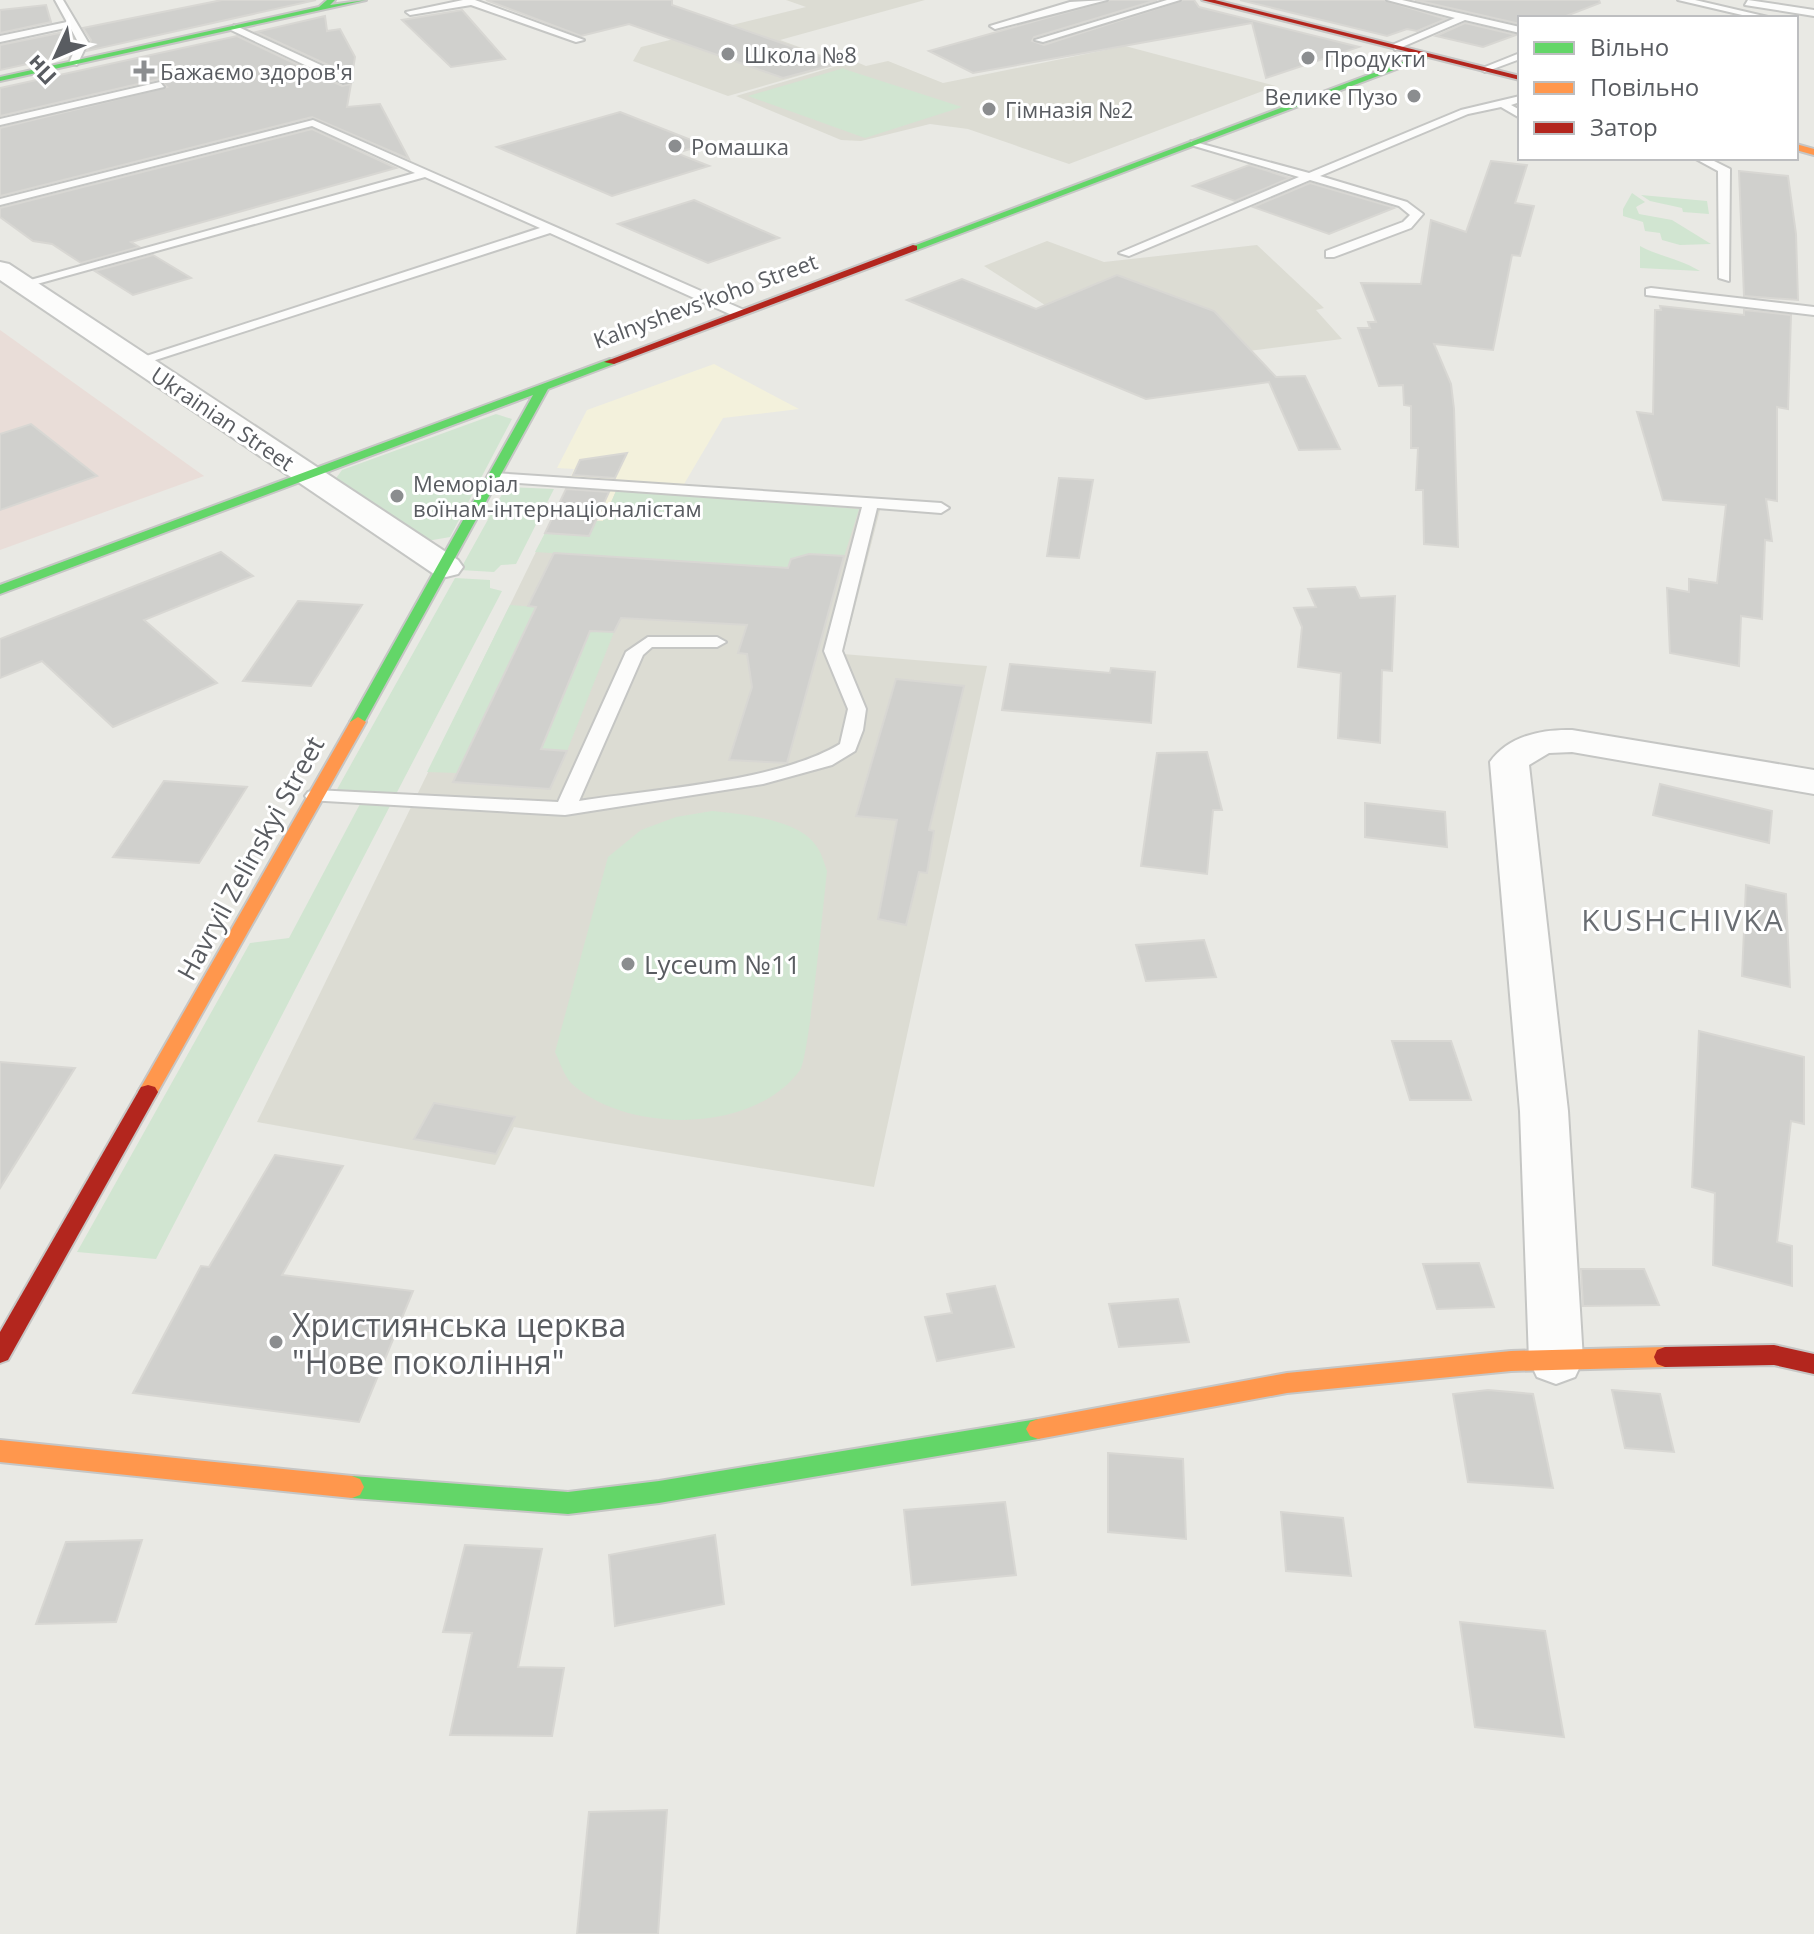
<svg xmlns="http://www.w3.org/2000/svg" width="1814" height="1934" viewBox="0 0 1814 1934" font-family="'Open Sans',sans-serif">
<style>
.commercial{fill:#f3f1dc}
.education{fill:#dcdcd3}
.medical{fill:#e9ddd8}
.green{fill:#d1e5d1}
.building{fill:#d0d0cd;stroke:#d8d7d3;stroke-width:2}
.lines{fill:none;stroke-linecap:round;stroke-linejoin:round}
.lane-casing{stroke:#c5c6c4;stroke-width:4}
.street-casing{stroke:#c5c6c4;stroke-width:4}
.fast-casing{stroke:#c6c6c5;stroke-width:4}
.slow-casing{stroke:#c6c6c5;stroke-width:4}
.jam-casing{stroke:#c6c6c5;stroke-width:4}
.lane{fill:#fcfcfb;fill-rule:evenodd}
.street{fill:#fcfcfb;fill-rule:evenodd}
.fast{fill:#63d668;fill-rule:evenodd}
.slow{fill:#ff974d;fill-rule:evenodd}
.jam{fill:#b3261e;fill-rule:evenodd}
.poi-dot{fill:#8b8d8f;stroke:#fff;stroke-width:3}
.labels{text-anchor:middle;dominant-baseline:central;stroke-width:6;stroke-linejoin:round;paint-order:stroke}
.far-poi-label{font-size:22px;fill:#595c61;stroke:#fff;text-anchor:start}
.far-street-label{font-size:22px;fill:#595c61;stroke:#fff}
.street-label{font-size:26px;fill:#595c61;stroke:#fff}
.poi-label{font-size:26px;fill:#595c61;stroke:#fff;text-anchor:start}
.quarter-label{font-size:30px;letter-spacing:2px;fill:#6a6e73;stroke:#fff}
.near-poi-label{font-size:32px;fill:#595c61;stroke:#fff;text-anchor:start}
</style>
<rect width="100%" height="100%" fill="#e9e9e4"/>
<path class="commercial" d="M714 364 799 409 723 418 677 496 616 491 603 521 552 519 574 469 557 468 587 410Z"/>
<g class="education">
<path d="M786 0H925L780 40 843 63 728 96 633 61 641 47 806 7Z"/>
<path d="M1125 46 1276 86 1069 164 968 129 930 124 861 141 841 140 736 96 854 61 866 66 888 61 943 83Z"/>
<path d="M1047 241 1104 262 1257 245 1324 308 1316 310 1342 339 1139 365 984 266Z"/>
<path d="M616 491 880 510 843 654 987 666 874 1187 514 1127 495 1165 257 1122 552 519 603 521Z"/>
</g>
<path class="medical" d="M0 330 204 476 0 550Z"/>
<g class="green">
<path d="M844 68V69L962 107 865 138 748 96Z"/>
<path d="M1632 193 1645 202 1636 207 1639 214 1672 220 1711 244 1680 245 1662 240 1660 233 1645 231 1643 222 1623 216V209Z"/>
<path d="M1641 195 1707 201 1709 214 1683 212 1682 208 1650 201Z"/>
<path d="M1640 246C1658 256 1680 259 1700 271L1640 268Z"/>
<path d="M496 414 512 419 450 537 427 541 334 481 342 470Z"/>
<path d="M506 487 554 489 516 564 501 565 494 572 460 570Z"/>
<path d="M616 491 859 509 841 566 835 565 836 559C818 549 802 554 788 568L535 552 545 533 575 535 582 521H603Z"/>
<path d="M455 578 490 580V588L502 591 395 796 335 793Z"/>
<path d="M510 605 536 607 457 773 427 772Z"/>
<path d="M590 631 614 632 567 751 541 749Z"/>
<path d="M360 804 390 806 156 1259 77 1252 250 943 289 938Z"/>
<path d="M712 811C741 814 800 819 817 847 822 854 824 863 827 871 824 898 809 1058 800 1070 754 1134 628 1134 572 1084 564 1076 560 1062 555 1052L608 857 641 830 676 817Z"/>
</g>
<g class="building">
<path d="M222 0H316L87 51 91 40 83 28Z"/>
<path d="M486 0H672V5L840 63 783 78 629 24 581 36Z"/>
<path d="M1110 0H1157L1034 37 1032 41 1044 45 1183 0H1194L1199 7 1359 47 1266 78 1252 23 973 73 929 51Z"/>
<path d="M1240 0H1384L1446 19 1417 31 1407 29 1387 36Z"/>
<path d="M1415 0H1599L1600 3 1561 18H1520V24Z"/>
<path d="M46 5 51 22 0 33V10Z"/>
<path d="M462 10 505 59 451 67 402 20Z"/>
<path d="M325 16 327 31 340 29 355 57 352 76 256 32Z"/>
<path d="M1465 23 1516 35 1483 47 1436 36Z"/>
<path d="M69 31 75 42 69 55 0 70V45Z"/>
<path d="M237 36 342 86 351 84 347 107 380 104 409 159 312 117 0 196V128L167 87 159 79 0 116V88Z"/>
<path d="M620 112 704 145 676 153 709 166 612 196 497 147Z"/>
<path d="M312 129 396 168 131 242 139 247 81 263 52 244 33 241 0 217V208Z"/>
<path d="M1491 161 1527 165 1515 203 1534 206 1520 256 1512 255 1493 350 1434 344 1451 384 1454 409 1458 547 1424 544 1423 490H1416L1418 448H1411V406L1404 405 1403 385 1379 386 1358 328H1370L1368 322H1376L1361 283 1421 284 1431 220 1466 232Z"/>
<path d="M1249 165 1290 178 1235 201 1193 186Z"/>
<path d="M1739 171 1788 176 1796 234 1798 300 1744 296Z"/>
<path d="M1310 183 1389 206 1394 208 1329 234 1253 207Z"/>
<path d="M694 200 779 238 708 263 618 224Z"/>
<path d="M153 255 191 278 133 295 95 271Z"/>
<path d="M1117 275 1214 311 1276 377 1305 376 1340 449 1299 450 1269 382 1146 399 907 300 962 279 1036 309Z"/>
<path d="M1660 306 1744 315V310L1791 315 1788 409 1777 407V501L1766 499 1772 541 1765 540 1762 619 1741 616 1739 666 1670 653 1667 588 1689 592V579L1717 583 1726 505 1663 500 1637 412 1653 414 1655 310H1661Z"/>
<path d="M31 424 97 476 0 510V434Z"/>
<path d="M627 453 615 478 573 475 580 460Z"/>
<path d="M1059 478 1093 480 1079 558 1047 556Z"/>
<path d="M566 489 609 492 589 536 545 533Z"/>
<path d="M221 552 253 576 144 620 217 683 113 727 42 661 0 678V639Z"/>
<path d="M554 553 788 568 791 559 809 554 844 556 787 763 729 760 752 687 747 654 738 653 747 625 621 618 614 632 590 631 541 749 567 751 550 789 453 782 536 607 528 606Z"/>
<path d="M1355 587 1360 598 1395 596 1392 671 1382 670 1380 743 1338 738 1341 673 1298 667 1302 627 1294 608 1316 607 1308 589Z"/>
<path d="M298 601 362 605 311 686 243 681Z"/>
<path d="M1010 664 1110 673 1111 668 1155 672 1151 723 1002 710Z"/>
<path d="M896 679 964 686 929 830 934 831 927 873 919 872 906 925 878 919 897 820 856 816Z"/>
<path d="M1207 752 1222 810H1213L1207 874 1141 866 1157 753Z"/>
<path d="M164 781 247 787 199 863 113 857Z"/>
<path d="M1660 784 1772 811 1769 843 1653 815Z"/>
<path d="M1365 803 1445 812 1447 847 1365 837Z"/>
<path d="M1746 885 1786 894 1790 987 1742 976Z"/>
<path d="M1204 940 1216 977 1146 981 1136 945Z"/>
<path d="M1699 1031 1804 1057V1124L1791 1121 1777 1242 1792 1246V1286L1713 1265 1715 1193 1692 1187Z"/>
<path d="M1392 1041H1451L1471 1100H1410Z"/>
<path d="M0 1062 75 1068 0 1188Z"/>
<path d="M434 1103 480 1111 515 1117 496 1154 414 1139Z"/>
<path d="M275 1155 343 1166 282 1275 413 1291 359 1422 133 1393 201 1266 209 1267Z"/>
<path d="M1479 1263 1494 1307 1437 1309 1423 1264Z"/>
<path d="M1581 1269H1644L1659 1305 1583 1306Z"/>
<path d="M995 1286 1014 1347 937 1361 925 1317 952 1313 947 1294Z"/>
<path d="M1178 1299 1189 1342 1119 1347 1109 1304Z"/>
<path d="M1488 1390 1533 1394 1553 1488 1468 1482 1453 1394Z"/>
<path d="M1612 1390 1660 1394 1674 1452 1625 1448Z"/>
<path d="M1108 1453 1183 1459 1186 1539 1108 1532Z"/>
<path d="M1005 1502 1016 1575 912 1585 904 1510Z"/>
<path d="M1281 1512 1343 1518 1351 1576 1286 1571Z"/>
<path d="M715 1535 724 1604 615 1626 609 1555Z"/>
<path d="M142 1540 116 1622 36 1624 66 1542Z"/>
<path d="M465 1545 542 1549 518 1667 564 1668 552 1736 450 1735 472 1633 443 1632Z"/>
<path d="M1460 1622 1545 1631 1564 1737 1475 1727Z"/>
<path d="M667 1810 658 1934H577L589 1812Z"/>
</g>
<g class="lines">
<g class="lane-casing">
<g id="lane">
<path d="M55 0H63L88 42 77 65 69 63 78 42 70 27 0 42V36L67 22Z"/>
<path d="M463 0H475L584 40 576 42 471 5 410 15 406 12Z"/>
<path d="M1107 0 995 29 990 26 1070 2Z"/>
<path d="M1167 0H1180L1043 42 1035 40Z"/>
<path d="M1387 0H1402L1520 27V33L1465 20 1395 50 1392 45 1455 18Z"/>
<path d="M1678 0H1695L1768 17 1755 18Z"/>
<path d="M1748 0 1814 10V16L1745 5Z"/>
<path d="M234 25 351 79 352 81 343 83 231 30Z"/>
<path d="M1520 53V59L1485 72 1480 69Z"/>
<path d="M160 82 164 87 0 125V119Z"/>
<path d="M1520 96V102L1511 105 1520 110V118L1501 107 1468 114 1320 176 1407 202 1423 214 1411 228 1334 257H1326V251L1403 222 1410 215 1399 206 1310 180 1129 256 1119 253 1299 177 1191 145V141L1309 173 1461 110Z"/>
<path d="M313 120 744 310 746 313 734 316 550 233 143 364 131 361 540 228 425 177 26 287 16 284 415 173 312 126 0 205V199Z"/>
<path d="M1694 158H1708L1730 169 1729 281 1719 278 1718 171Z"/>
<path d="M1651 288 1814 307V315L1646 295V289Z"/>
<path d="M494 473 941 503 949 508 941 513 877 508 842 651 866 709 863 730 855 751 832 765 763 784 565 815 308 800 305 796 308 792 315 790 558 802 626 652 648 637H717L726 642 717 647H652L643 655 579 801C653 789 777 782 840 744L848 709 824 651 862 507 489 481V475Z"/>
</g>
</g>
<g class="street-casing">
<g id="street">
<path d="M0 262 9 264 458 560 463 567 458 574 446 577 434 574 0 280Z"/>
<path d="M1572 730 1814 770V794L1572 752 1549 753 1529 765 1568 1111 1583 1360 1575 1377 1556 1384 1537 1377 1529 1360 1520 1111 1490 762C1508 736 1542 729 1572 730Z"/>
</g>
</g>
<g class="fast-casing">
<g id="fast">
<path d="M327 0H335L330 5 366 0 0 81V77L319 7Z"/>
<path d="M1424 54 1431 56 917 250 908 248Z"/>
<path d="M610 359 616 362 614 364 548 389 363 725H353L350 722 533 395 0 594V585Z"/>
<path d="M1038 1419 1046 1422 1050 1429 1046 1436 1038 1439 659 1503 568 1514 352 1498 344 1495 340 1487 344 1479 352 1476 568 1492 659 1481Z"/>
</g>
</g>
<g class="slow-casing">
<g id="slow">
<path d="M1796 144 1814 149V155L1796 150Z"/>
<path d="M358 717 366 722 155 1097H141L138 1092 141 1087 350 722Z"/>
<path d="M1665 1347 1673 1350 1676 1357 1673 1364 1665 1367 1511 1371 1287 1393 1038 1439 1030 1436 1026 1429 1030 1422 1038 1419 1287 1373 1511 1351Z"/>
<path d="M0 1440 352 1476 360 1479 364 1487 360 1495 352 1498 0 1462Z"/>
</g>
</g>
<g class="jam-casing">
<g id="jam">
<path d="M1202 0H1215L1520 76V80Z"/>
<path d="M913 245 917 246V250L614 364 604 362Z"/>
<path d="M148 1085 155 1087 158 1092 8 1360 0 1363V1332L141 1087Z"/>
<path d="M1774 1345 1814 1354V1374L1774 1365 1665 1367 1657 1364 1654 1357 1657 1350 1665 1347Z"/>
</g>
</g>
<use href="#lane" class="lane"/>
<use href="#street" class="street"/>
<use href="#fast" class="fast"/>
<use href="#slow" class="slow"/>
<use href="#jam" class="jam"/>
</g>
<g class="poi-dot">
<circle cx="728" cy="54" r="8"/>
<circle cx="1308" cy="58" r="8"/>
<path d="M140 59h8v8h8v8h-8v8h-8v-8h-8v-8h8z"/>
<circle cx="1414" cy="96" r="8"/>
<circle cx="989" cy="109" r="8"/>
<circle cx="675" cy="146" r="8"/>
<circle cx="397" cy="496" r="8"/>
<circle cx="628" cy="964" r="8"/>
<circle cx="276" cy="1342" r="8"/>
</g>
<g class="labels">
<g class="far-poi-label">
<text x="744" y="54">Школа №8</text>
<text x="1324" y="58">Продукти</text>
<text x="160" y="71">Бажаємо здоров'я</text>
<text x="1398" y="96" text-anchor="end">Велике Пузо</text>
<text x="1005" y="109">Гімназія №2</text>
<text x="691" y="146">Ромашка</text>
<text x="413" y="483">Меморіал<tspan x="413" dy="25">воїнам-інтернаціоналістам</tspan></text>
</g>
<g class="far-street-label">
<text transform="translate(705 300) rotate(-20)">Kalnyshevsʹkoho Street</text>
<text transform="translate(223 418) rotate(34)">Ukrainian Street</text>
</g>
<g class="street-label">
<text transform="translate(250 858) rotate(-61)">Havryil Zelinskyi Street</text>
</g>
<g class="poi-label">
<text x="644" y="964">Lyceum №11</text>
</g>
<g class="quarter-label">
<text x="1683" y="919">KUSHCHIVKA</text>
</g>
<g class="near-poi-label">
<text x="292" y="1324">Християнська церква<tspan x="292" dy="37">"Нове покоління"</tspan></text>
</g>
</g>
<rect x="1518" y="16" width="280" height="144" fill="#ffffff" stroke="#bdbec0" stroke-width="2"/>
<rect x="1534" y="42" width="40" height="12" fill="#63d668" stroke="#bdbec0" stroke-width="2"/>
<text x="1590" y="56" font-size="24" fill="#595c61">Вільно</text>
<rect x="1534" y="82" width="40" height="12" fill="#ff974d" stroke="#bdbec0" stroke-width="2"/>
<text x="1590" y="96" font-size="24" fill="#595c61">Повільно</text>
<rect x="1534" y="122" width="40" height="12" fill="#b3261e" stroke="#bdbec0" stroke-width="2"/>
<text x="1590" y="136" font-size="24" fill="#595c61">Затор</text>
<g transform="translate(56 56) rotate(226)" stroke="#ffffff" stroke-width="6" paint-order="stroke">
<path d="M0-6L14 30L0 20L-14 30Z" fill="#595c61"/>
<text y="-12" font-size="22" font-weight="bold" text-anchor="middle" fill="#595c61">Пн</text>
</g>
</svg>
